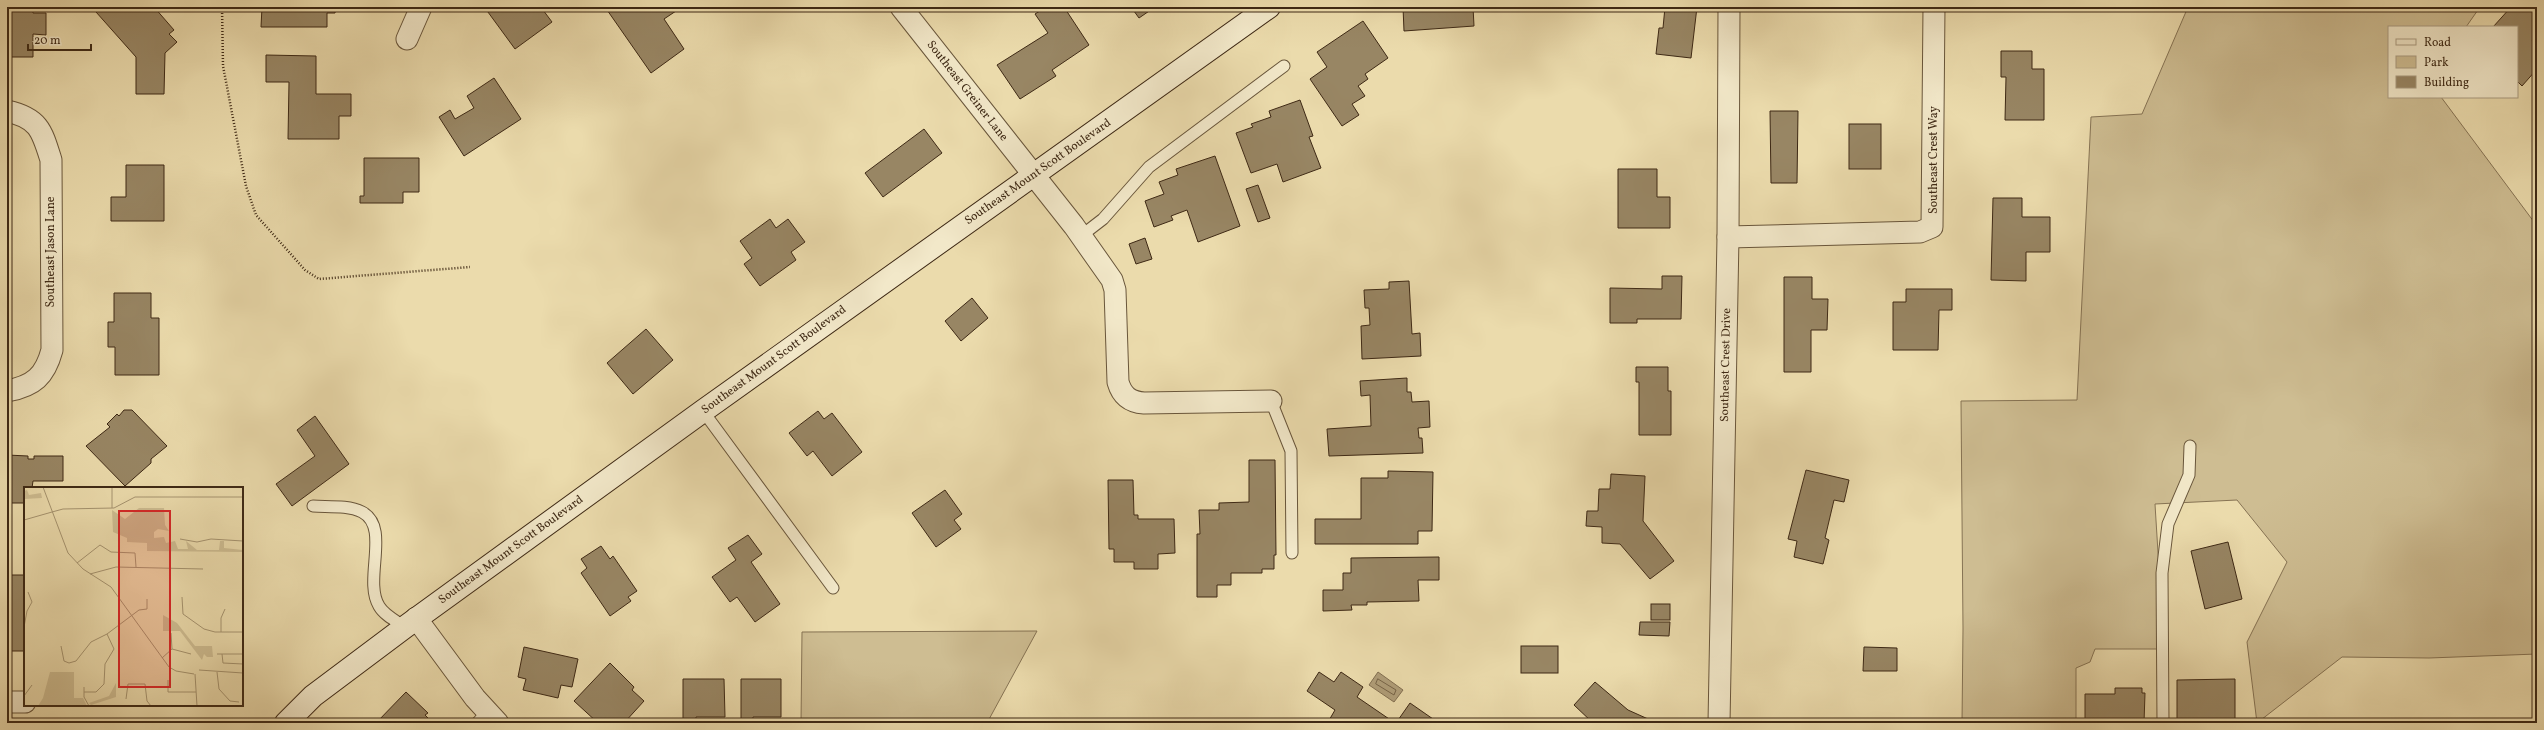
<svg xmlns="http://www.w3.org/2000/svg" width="2544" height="730" viewBox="0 0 2544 730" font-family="Vollkorn,serif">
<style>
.green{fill:#cebd92;stroke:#867354}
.water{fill:#b09e79;stroke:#826f51}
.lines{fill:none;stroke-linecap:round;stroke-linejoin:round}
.shore{stroke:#776447;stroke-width:1}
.building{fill:#988664;stroke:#3e2915}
.lane-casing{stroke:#69563b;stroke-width:13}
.street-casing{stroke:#69563b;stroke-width:23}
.secondary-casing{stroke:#3e2915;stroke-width:24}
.path{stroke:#3e2915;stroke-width:2.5;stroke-dasharray:1 2;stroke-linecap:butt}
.lane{stroke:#f2e8c9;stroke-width:11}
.street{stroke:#f2e8c9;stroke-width:21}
.secondary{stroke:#f2e8c9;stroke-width:22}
.labels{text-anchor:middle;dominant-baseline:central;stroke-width:3;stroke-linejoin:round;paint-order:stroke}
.street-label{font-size:12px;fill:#3e2915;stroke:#f2e8c9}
.inset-road{fill:none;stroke:#a69470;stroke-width:1}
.view{fill:#d62828;fill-opacity:0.15;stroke:#d62828;stroke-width:2}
.inset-edge{fill:none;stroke:#3e2915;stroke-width:2}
</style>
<rect width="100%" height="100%" fill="#ebdbac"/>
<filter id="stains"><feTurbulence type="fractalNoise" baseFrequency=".005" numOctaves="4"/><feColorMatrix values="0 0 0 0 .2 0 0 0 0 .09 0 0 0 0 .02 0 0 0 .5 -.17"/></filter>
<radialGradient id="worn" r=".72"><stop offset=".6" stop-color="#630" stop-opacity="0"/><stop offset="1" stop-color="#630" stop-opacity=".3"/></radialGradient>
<g class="green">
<path d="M2188 7H2480L2466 27H2389V97H2441L2537 226V654L2429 658 2342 657 2257 723 2247 642 2287 562 2237 500 2155 504 2164 649H2095L2090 662 2076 668V723H1962L1963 629 1961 401 2077 400 2091 117 2142 114Z"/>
<path d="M1037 631 987 723H801L802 632Z"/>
</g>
<path class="water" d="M1378 672 1403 690 1394 702 1369 685Z"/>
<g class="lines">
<path class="shore" d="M1378 679 1396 690 1394 695 1376 684Z"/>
</g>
<g class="building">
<path d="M7 7 33 9V13H46V35L33 34V57H9Z"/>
<path d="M102 7H154L174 30 169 34 177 42 165 53 164 94H136V57L96 12Z"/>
<path d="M262 7H336L335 13H327V27H261Z"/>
<path d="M548 7 543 10 552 22 515 49 485 8Z"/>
<path d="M605 7H682L664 19 684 49 651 73Z"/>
<path d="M1046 7H1064L1089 45 1052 70 1056 76 1020 99 997 65 1048 33 1035 14Z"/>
<path d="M1131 7H1155L1139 18Z"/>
<path d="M1403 7H1473L1474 26 1404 31Z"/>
<path d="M1665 7H1697L1691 58 1656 54 1659 28H1663Z"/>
<path d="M2511 7H2537V35L2532 41 2537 46V69L2522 86 2517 81V27H2493Z"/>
<path d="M1363 21 1388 58 1365 74 1368 79 1358 86 1365 96 1352 104 1359 115 1342 126 1310 79 1327 67 1317 52Z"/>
<path d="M2001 51H2032V69H2044V120H2005L2006 77H2001Z"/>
<path d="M266 55 316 56V94H351V116H339V139H288L289 82H266Z"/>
<path d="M494 78 521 119 464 156 439 117 450 110 455 119 474 108 467 96Z"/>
<path d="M1300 100 1313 136 1309 137 1321 168 1283 182 1277 164 1251 173 1236 133 1253 127 1251 124 1271 117 1269 111Z"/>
<path d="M1770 111H1798L1797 183H1771Z"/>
<rect x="1849" y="124" width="32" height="45"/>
<path d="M924 129 942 153 883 197 865 173Z"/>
<path d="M1215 156 1240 226 1198 242 1187 210 1171 216 1173 220 1154 227 1145 201 1164 194 1159 182 1178 175 1176 169Z"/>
<path d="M364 158H419V192H403V203H360V196H364Z"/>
<path d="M126 165H164V221H111V197H126Z"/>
<path d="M1618 169H1657V197H1670V228H1618Z"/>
<path d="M1258 185 1270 218 1258 222 1246 189Z"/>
<path d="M1993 198H2022V217H2050V252H2026V281L1991 280Z"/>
<path d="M770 219 776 228 788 219 805 242 791 252 796 260 760 286 744 264 752 258 740 241Z"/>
<path d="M1145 238 1152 259 1136 264 1129 244Z"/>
<path d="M1662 276H1682L1681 319H1637V323H1610V288L1662 289Z"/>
<path d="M1784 277H1812V299H1828L1827 330H1811V372H1784Z"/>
<path d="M1409 281 1412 334 1420 333 1421 356 1362 359 1361 326 1370 325 1369 308H1365L1364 290 1389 289V282Z"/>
<path d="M1906 289H1952V310H1939L1938 350H1893V302H1906Z"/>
<path d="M114 293H151V318H159V375H115V347H108V322H114Z"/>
<path d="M972 298 988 318 961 341 945 321Z"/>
<path d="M646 329 673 360 633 394 607 363Z"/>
<path d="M1636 367H1668V391H1671V435H1639V382H1636Z"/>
<path d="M1407 378V392H1411L1412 402 1429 401 1430 427 1418 428 1419 438H1422L1423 453 1329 456 1327 429 1371 426 1370 395 1361 396 1360 381Z"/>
<path d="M124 410H132L167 446 151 459V463L125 486 86 446 110 427 107 424 117 414 119 416Z"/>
<path d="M818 411 824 419 832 413 862 452 832 476 813 451 807 456 789 433Z"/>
<path d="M315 416 349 464 292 506 276 484 315 456 297 430Z"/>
<path d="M7 455 28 456V459H34V456H63V481H33L32 488H25V503H7Z"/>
<path d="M1249 460H1275L1276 555H1274V569H1262V573H1231V585H1217V597H1197V534H1200L1199 510H1219V503L1249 502Z"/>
<path d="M1806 470 1849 480 1844 502 1834 500 1825 538 1829 540 1823 564 1794 557 1797 541 1788 539Z"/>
<path d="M1388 471 1433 472 1432 531H1418V544H1315V519H1361V478H1388Z"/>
<path d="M1611 474 1645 476 1643 521 1674 561 1650 579 1620 544 1602 543V527L1586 526 1587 511H1598L1599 489H1610Z"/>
<path d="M1108 480H1133L1134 515H1138V519H1174L1175 553 1158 554V569H1134V562H1114V549H1109Z"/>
<path d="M945 490 962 514 954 520 961 529 936 547 912 513Z"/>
<path d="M748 535 762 554 751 562 780 604 755 622 737 597 730 602 712 577 736 560 728 548Z"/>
<path d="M2228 542 2242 599 2205 609 2191 551Z"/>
<path d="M601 546 610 559 613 556 637 591 628 597 631 601 610 616 581 573 587 568 581 559Z"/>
<path d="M1439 557V580H1418L1419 601 1367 602V605H1351L1352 610 1323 611V590H1343V573H1351V558Z"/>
<path d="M7 575H25V651H11V654H7Z"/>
<rect x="1651" y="604" width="19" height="16"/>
<path d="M1640 622H1670L1669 636 1639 635Z"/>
<rect x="1521" y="646" width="37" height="27"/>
<path d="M524 647 578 659 572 687 561 685 558 698 523 690 526 679 518 677Z"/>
<path d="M1864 647 1897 648V671H1863Z"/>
<path d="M610 663 634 687 632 690 644 701 624 723H598L574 701Z"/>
<path d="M1319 672 1334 682 1341 672 1363 687 1357 697 1395 723H1330L1328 722 1335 710 1307 691Z"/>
<path d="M683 679H724L725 717H696V723H683Z"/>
<path d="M741 679H781V717H753V723H741Z"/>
<path d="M2235 679V722H2177V680Z"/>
<path d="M1595 682 1628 710 1657 723H1593L1574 705Z"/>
<path d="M2115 688H2142V693H2145L2144 723H2085V694H2115Z"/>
<path d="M406 692 428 713 425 715 433 723H376Z"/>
<path d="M1410 703 1433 719 1430 723H1396Z"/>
</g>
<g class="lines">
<g class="lane-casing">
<g id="lane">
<path d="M1081 236 1103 219 1149 167 1284 66"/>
<path d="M1271 401 1291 451 1292 553"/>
<path d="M703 411 833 588"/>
<path d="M313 506C328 507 348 505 362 512 391 527 363 580 379 606 384 615 396 621 405 627"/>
<path d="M477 723 487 712"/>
<path d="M2163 723 2162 573 2168 524 2189 475 2190 446"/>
</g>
</g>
<g class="street-casing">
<g id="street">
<path d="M901 7 1074 226 1112 280 1115 290 1118 382C1122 396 1130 402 1144 403L1271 401"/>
<path d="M407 39 421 7"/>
<path d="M7 111C39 118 42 131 51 160L52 350C45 376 34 386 7 391"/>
<path d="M1728 237 1920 232 1932 227 1934 7"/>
<path d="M416 618 475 698 498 723"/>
<path d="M7 702H25"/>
<path d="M1719 723 1728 237 1729 7"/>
</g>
</g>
<g class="secondary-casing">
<path id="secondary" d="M286 723 313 696 405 627 703 411 1269 7"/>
</g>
<path class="path" d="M222 7 223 66 246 186 256 215 305 270 319 279 470 267"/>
<use href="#lane" class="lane"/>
<use href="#street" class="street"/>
<use href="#secondary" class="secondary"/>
</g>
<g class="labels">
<g class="street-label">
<text transform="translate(967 91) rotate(52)">Southeast Greiner Lane</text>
<text transform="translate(1934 160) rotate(-90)">Southeast Crest Way</text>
<text transform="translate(1038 172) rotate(-35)">Southeast Mount Scott Boulevard</text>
<text transform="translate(51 252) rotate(-90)">Southeast Jason Lane</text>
<text transform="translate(774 360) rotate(-36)">Southeast Mount Scott Boulevard</text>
<text transform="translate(1726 365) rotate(-89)">Southeast Crest Drive</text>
<text transform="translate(511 550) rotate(-36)">Southeast Mount Scott Boulevard</text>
</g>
</g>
<g transform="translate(24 487)">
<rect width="219" height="219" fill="#ebdbac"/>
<path d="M3 3 5 8 17 6 18 11 0 12V4ZM115 21H140L141 38 145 44 134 42 130 45V51L140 50 142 56 151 54 154 62H164L162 54 173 63H195L196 54H200V61L219 63V65L123 64V56L103 55V51L89 45 88 23 101 32ZM139 128 153 136 171 159H188L189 170H183L180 167 178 173 156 144H139ZM26 185H50V211H59L63 219H14L19 211ZM92 196V210L67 218 65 216 85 209Z" fill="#cebd92"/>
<path class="inset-road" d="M19 0 44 66 59 82 87 100 145 180 152 184 170 187M88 0V21M28 25 39 22 90 21 111 10H219M0 33 28 25M156 52 173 55 187 52 219 54M53 76 76 58 87 65 111 66 112 80M66 87 92 80 179 82M158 110 159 127 180 142 191 145H219M0 140 3 124 8 115 4 105M197 145V131L201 122M147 146 148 162M37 159 40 174 45 176 52 174 67 155 83 147 115 123 123 122V112M193 167H219M198 167 199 176 219 177M138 171 148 162 167 167M175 183 219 186M193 185 195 202 206 214 215 215M171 187 173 219M144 193V205H172M60 200V210L65 219M60 205H72L80 197 81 177 90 162 83 147M0 209 8 198M102 212 104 197H121L123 214 127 219"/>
<path class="view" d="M95 24H146V200H95Z"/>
<rect width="219" height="219" class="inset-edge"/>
</g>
<rect width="2544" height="730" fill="none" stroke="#ebdbac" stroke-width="24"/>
<rect x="8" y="8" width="2528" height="714" fill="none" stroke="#3e2915" stroke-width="2"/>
<rect x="12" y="12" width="2520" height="706" fill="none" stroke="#3e2915"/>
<rect x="2388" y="26" width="130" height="72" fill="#f2e8c9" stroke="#aa9c81"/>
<rect x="2396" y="39" width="20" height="6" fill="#f2e8c9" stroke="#aa9c81"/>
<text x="2424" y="46" font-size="12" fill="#3e2915">Road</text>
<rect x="2396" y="56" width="20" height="12" fill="#cebd92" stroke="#aa9c81"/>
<text x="2424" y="66" font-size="12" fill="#3e2915">Park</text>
<rect x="2396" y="76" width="20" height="12" fill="#988664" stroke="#aa9c81"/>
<text x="2424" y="86" font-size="12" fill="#3e2915">Building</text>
<path d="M28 44v6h63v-6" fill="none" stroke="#3e2915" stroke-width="2"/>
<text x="34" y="44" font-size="12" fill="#3e2915" stroke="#f2e8c9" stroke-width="3" paint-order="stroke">20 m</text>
<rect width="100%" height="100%" filter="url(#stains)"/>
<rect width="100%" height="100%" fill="url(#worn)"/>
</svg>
